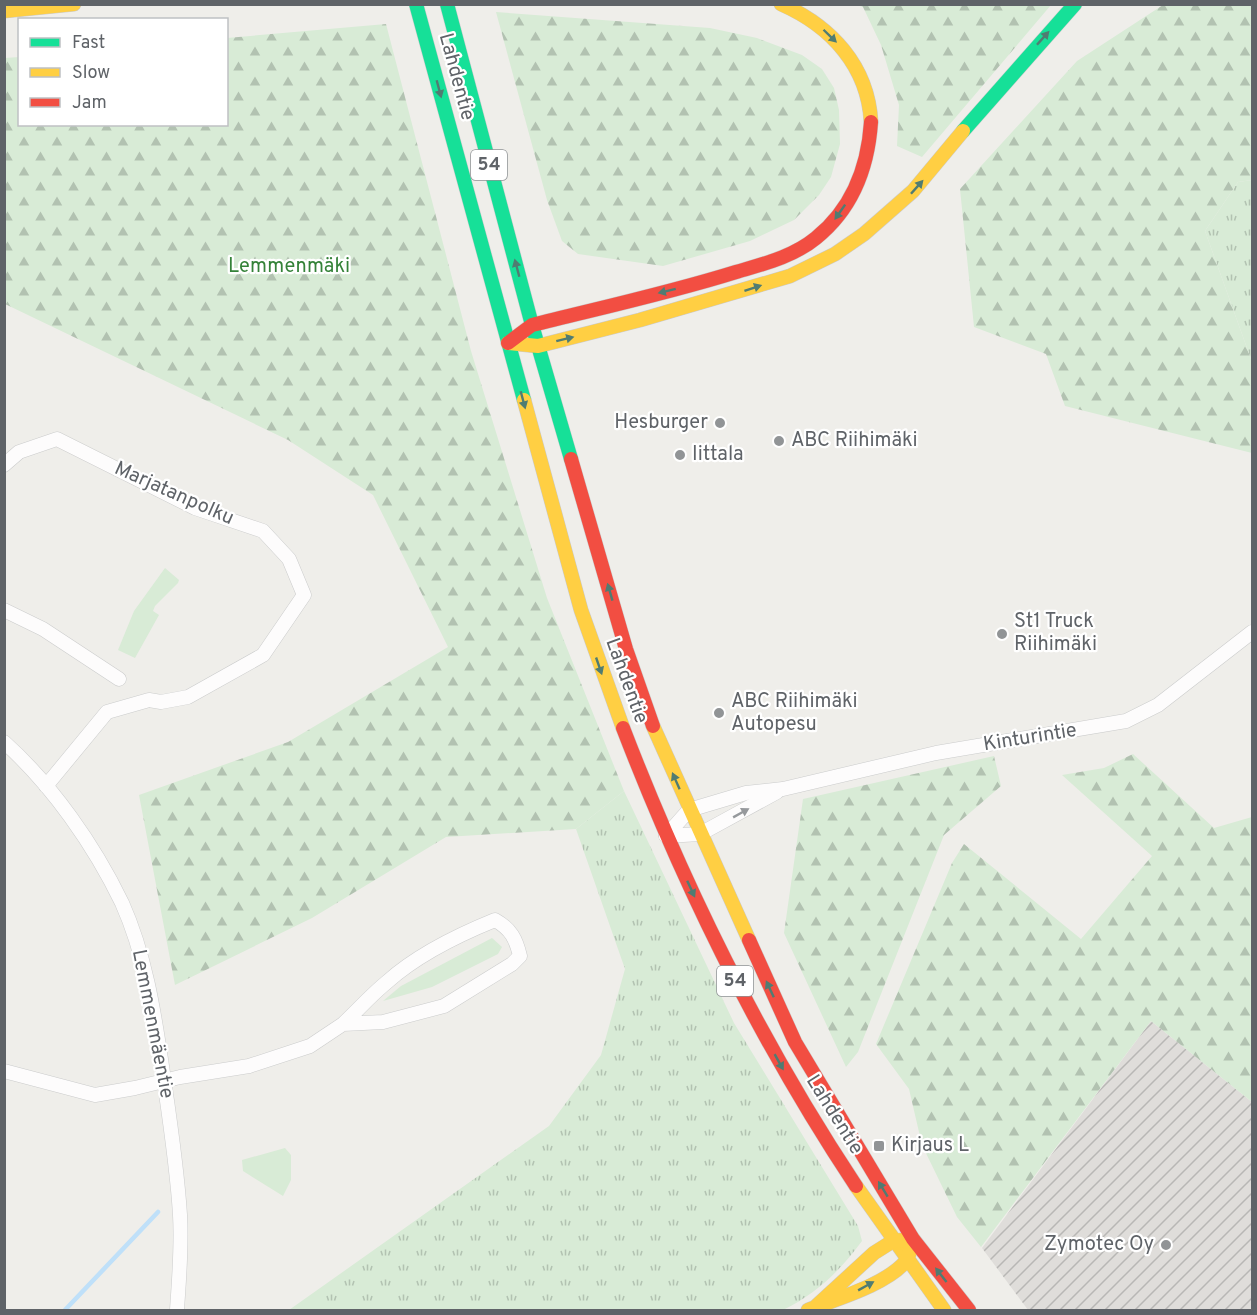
<svg xmlns="http://www.w3.org/2000/svg" width="1257" height="1315" viewBox="0 0 1257 1315" font-family="Overpass,sans-serif">
<style>
.industrial{fill:url(#industrial-furrows)}
.grass{fill:url(#grass-tufts)}
.forest{fill:url(#forest-firs)}
.park{fill:#d8ebd6}
.lines{fill:none;stroke-linecap:round;stroke-linejoin:round}
.stream{stroke:#bfe0f9;stroke-width:4.5}
.street-casing{stroke:#cbcccc;stroke-width:15}
.fast-casing{stroke:#cacacb;stroke-width:15}
.slow-casing{stroke:#cacacb;stroke-width:15}
.jam-casing{stroke:#cacacb;stroke-width:15}
.street{stroke:#fdfcfc;stroke-width:14}
.fast{stroke:#16e098;stroke-width:14}
.slow{stroke:#ffcf43;stroke-width:14}
.jam{stroke:#f24e42;stroke-width:14}
.oneway{fill:#507c72}
.oneway2{fill:#96999c}
.poi-dot{fill:#919496;stroke:#fff;stroke-width:2}
.labels{text-anchor:middle;dominant-baseline:central;stroke-width:4.5;stroke-linejoin:round;paint-order:stroke}
.shield{fill:#fff;stroke:#8f9295;stroke-width:1.5}
.shield-label{font-size:18px;font-weight:bold;fill:#5f6368}
.street-label{font-size:20px;fill:#5f6368;stroke:#fff}
.park-label{font-size:20px;fill:#348238;stroke:#fff}
.poi-label{font-size:20px;fill:#5f6368;stroke:#fff;text-anchor:start}
</style>
<defs>
<pattern id="industrial-furrows" width="10" height="10" patternUnits="userSpaceOnUse" patternTransform="scale(1.5)"><rect width="10" height="10" fill="#dfddda"/><path d="M-1 1l2-2M0 10L10 0M9 11l2-2" fill="none" stroke="#b8b7b5"/></pattern>
<pattern id="grass-tufts" width="24" height="20" patternUnits="userSpaceOnUse" patternTransform="scale(1.5)"><rect width="24" height="20" fill="#d8ebd6"/><path d="M3 7l-1-3M5 7V3M7 7l1-3M15 17l-1-3M17 17v-4M19 17l1-3" fill="none" stroke="#b2c2b1"/></pattern>
<pattern id="forest-firs" width="22" height="20" patternUnits="userSpaceOnUse" patternTransform="scale(1.5)"><rect width="22" height="20" fill="#d8ebd6"/><path d="M5 1l3.5 6h-7zM16 11l3.5 6h-7z" fill="#b2c2b1"/></pattern>
</defs>
<rect width="100%" height="100%" fill="#efeeea"/>
<path class="industrial" d="M1151 1021 1252 1102V1310H1028L982 1248Z"/>
<g class="grass">
<path d="M1252 180V362L1205 231 1238 182Z"/>
<path d="M624 791 734 1023 858 1226 862 1241C840 1271 816 1294 783 1310H289L549 1126 601 1055 625 969 576 829Z"/>
</g>
<g class="forest">
<path d="M857 5H1051L922 157 897 146 899 105 881 45 863 7Z"/>
<path d="M1163 5H1252V180L1238 182 1205 231 1252 362V453L1065 406 1046 354 974 327 960 189 1077 61Z"/>
<path d="M496 12 710 28 757 38 802 55 822 69 834 88 839 110 840 144 831 177 819 195 794 220 750 241 663 266 578 254 562 241 547 200Z"/>
<path d="M386 24 471 351 547 598 624 791 576 829 446 837 312 918 175 985 139 795 288 742 448 647 373 495 288 440 5 304V58L19 57 20 124H226L227 38Z"/>
<path d="M1133 754 1214 828 1252 817V1102L1151 1021 981 1247 957 1217 922 1145 909 1089 876 1044 952 863 964 844 1081 939 1152 856 1062 775 1104 768Z"/>
<path d="M994 756 1001 786 944 835 858 1052 846 1067 784 933 803 799Z"/>
</g>
<g class="park">
<path d="M165 568 179 580 178 583 155 606 153 611 159 615 135 658 118 650 134 611Z"/>
<path d="M492 938 502 947 498 954 432 987 383 1001 401 986Z"/>
<path d="M285 1148 291 1155V1180L283 1196 243 1171 242 1160Z"/>
</g>
<g class="lines">
<path class="stream" d="M65 1310 158 1212"/>
<g class="street-casing">
<g id="street">
<path d="M4 465 19 452 57 439 195 508 263 531 289 559 304 595 263 655 188 697 161 702 149 700 107 712 46 786"/>
<path d="M4 610 43 629 119 679"/>
<path d="M4 742C52 785 94 845 122 903 145 954 154 1011 162 1066 169 1115 177 1165 180 1215 182 1247 179 1279 177 1310"/>
<path d="M666 836 689 810 746 793 783 789 936 753 1126 721 1158 705 1252 632"/>
<path d="M666 836 700 834 777 792"/>
<path d="M4 1071 95 1095 135 1088 180 1077 249 1066 310 1046 343 1024 383 1022 444 1006 512 964 520 956C516 939 511 929 495 920 458 935 417 955 387 982 371 995 358 1010 343 1024"/>
</g>
</g>
<g class="fast-casing">
<g id="fast">
<path d="M416 4 524 400"/>
<path d="M447 4 532 325 571 459"/>
<path d="M963 131 1075 4"/>
</g>
</g>
<g class="slow-casing">
<g id="slow">
<path d="M781 4C831 26 868 66 871 122"/>
<path d="M4 11 74 4"/>
<path d="M508 343 538 346 640 320 790 276 835 254 864 234 913 191 963 131"/>
<path d="M524 400 581 610 623 728"/>
<path d="M653 726 749 940"/>
<path d="M856 1186 944 1310"/>
<path d="M808 1310C836 1299 886 1285 906 1261 910 1255 911 1246 913 1239L893 1241 874 1253 813 1309"/>
</g>
</g>
<g class="jam-casing">
<g id="jam">
<path d="M508 343 532 325C600 308 669 293 736 272 763 264 793 257 816 238 852 209 868 167 871 122"/>
<path d="M571 459 626 649 653 726"/>
<path d="M623 728C685 889 761 1043 856 1186"/>
<path d="M749 940 795 1042 913 1239 969 1310"/>
</g>
</g>
<use href="#street" class="street"/>
<use href="#fast" class="fast"/>
<use href="#slow" class="slow"/>
<use href="#jam" class="jam"/>
</g>
<defs><path id="oneway-solid" d="M-6-.8H1V-3.2L6.5 0L1 3.2V.8H-6Z" transform="scale(1.5)"/></defs>
<g class="oneway">
<use href="#oneway-solid" transform="translate(830 36) rotate(44)"/>
<use href="#oneway-solid" transform="translate(1043 38) rotate(-48)"/>
<use href="#oneway-solid" transform="translate(439 89) rotate(75)"/>
<use href="#oneway-solid" transform="translate(917 187) rotate(-48)"/>
<use href="#oneway-solid" transform="translate(840 212) rotate(125)"/>
<use href="#oneway-solid" transform="translate(517 268) rotate(-105)"/>
<use href="#oneway-solid" transform="translate(753 288) rotate(-18)"/>
<use href="#oneway-solid" transform="translate(667 291) rotate(166)"/>
<use href="#oneway-solid" transform="translate(565 339) rotate(-14)"/>
<use href="#oneway-solid" transform="translate(523 400) rotate(75)"/>
<use href="#oneway-solid" transform="translate(610 592) rotate(-106)"/>
<use href="#oneway-solid" transform="translate(599 666) rotate(71)"/>
<use href="#oneway-solid" transform="translate(676 781) rotate(-114)"/>
<use href="#oneway-solid" transform="translate(691 889) rotate(65)"/>
<use href="#oneway-solid" transform="translate(770 989) rotate(-115)"/>
<use href="#oneway-solid" transform="translate(779 1062) rotate(61)"/>
<use href="#oneway-solid" transform="translate(883 1189) rotate(-121)"/>
<use href="#oneway-solid" transform="translate(941 1275) rotate(-128)"/>
<use href="#oneway-solid" transform="translate(866 1286) rotate(-29)"/>
</g>
<use class="oneway2" href="#oneway-solid" transform="translate(741 813) rotate(-29)"/>
<g class="poi-dot">
<circle cx="720" cy="423" r="6"/>
<circle cx="779" cy="441" r="6"/>
<circle cx="680" cy="455" r="6"/>
<circle cx="1002" cy="634" r="6"/>
<circle cx="719" cy="713" r="6"/>
<rect x="873" y="1140" width="12" height="12" rx="3"/>
<circle cx="1166" cy="1245" r="6"/>
</g>
<g class="labels">
<g class="shield">
<rect x="471" y="150" width="36" height="30" rx="4.5"/>
<rect x="717" y="966" width="36" height="30" rx="4.5"/>
</g>
<g class="shield-label">
<text x="489" y="165">54</text>
<text x="735" y="981">54</text>
</g>
<g class="street-label">
<text transform="translate(456 77) rotate(75)">Lahdentie</text>
<text transform="translate(174 494) rotate(24)">Marjatanpolku</text>
<text transform="translate(626 681) rotate(70)">Lahdentie</text>
<text transform="translate(1030 738) rotate(-9)">Kinturintie</text>
<text transform="translate(152 1024) rotate(79)">Lemmenmäentie</text>
<text transform="translate(834 1115) rotate(58)">Lahdentie</text>
</g>
<g class="park-label">
<text x="289" y="267">Lemmenmäki</text>
</g>
<g class="poi-label">
<text x="708" y="423" text-anchor="end">Hesburger</text>
<text x="791" y="441">ABC Riihimäki</text>
<text x="692" y="455">Iittala</text>
<text x="1014" y="622">St1 Truck<tspan x="1014" dy="23">Riihimäki</tspan></text>
<text x="731" y="702">ABC Riihimäki<tspan x="731" dy="23">Autopesu</tspan></text>
<text x="891" y="1146">Kirjaus L</text>
<text x="1154" y="1245" text-anchor="end">Zymotec Oy</text>
</g>
</g>
<rect width="1257" height="1315" fill="none" stroke="#5f6368" stroke-width="12"/>
<rect x="18" y="18" width="210" height="108" fill="#ffffff" stroke="#bfc1c3" stroke-width="1.5"/>
<rect x="30" y="38" width="30" height="9" fill="#16e098" stroke="#bfc1c3" stroke-width="1.5"/>
<text x="72" y="48" font-size="18" fill="#5f6368">Fast</text>
<rect x="30" y="68" width="30" height="9" fill="#ffcf43" stroke="#bfc1c3" stroke-width="1.5"/>
<text x="72" y="78" font-size="18" fill="#5f6368">Slow</text>
<rect x="30" y="98" width="30" height="9" fill="#f24e42" stroke="#bfc1c3" stroke-width="1.5"/>
<text x="72" y="108" font-size="18" fill="#5f6368">Jam</text>
</svg>
